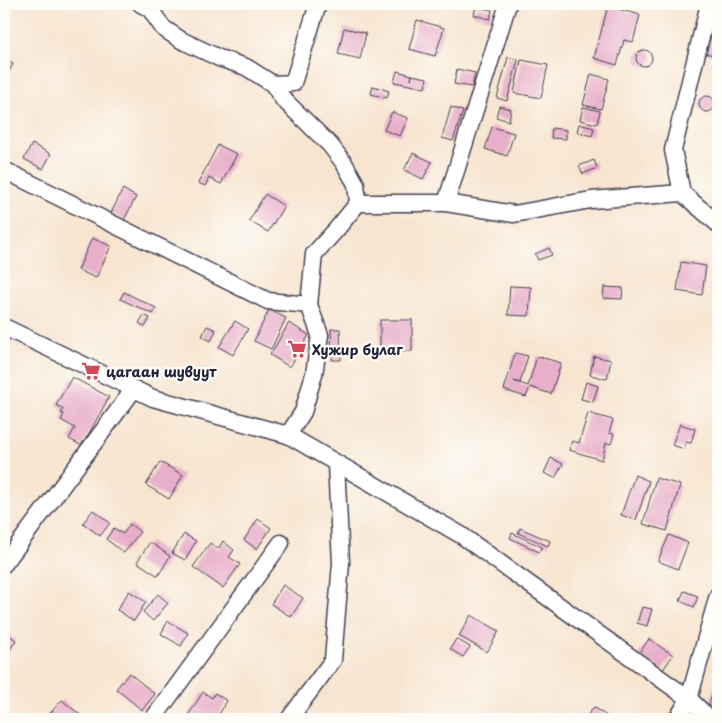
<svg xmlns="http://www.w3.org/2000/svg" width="722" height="723" viewBox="0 0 722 723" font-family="'Playpen Sans',sans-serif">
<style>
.building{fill:#e8afca}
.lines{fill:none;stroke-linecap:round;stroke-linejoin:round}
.street-casing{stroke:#423f51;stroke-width:19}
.street{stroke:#fff;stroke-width:16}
.labels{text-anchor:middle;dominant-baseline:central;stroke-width:5;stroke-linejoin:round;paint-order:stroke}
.poi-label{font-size:14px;font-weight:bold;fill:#22223b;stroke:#fdfcf7;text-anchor:start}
</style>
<rect width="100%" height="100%" fill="#fdfcf7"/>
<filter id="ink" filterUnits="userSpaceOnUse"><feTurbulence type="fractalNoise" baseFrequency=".02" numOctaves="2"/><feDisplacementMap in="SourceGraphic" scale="10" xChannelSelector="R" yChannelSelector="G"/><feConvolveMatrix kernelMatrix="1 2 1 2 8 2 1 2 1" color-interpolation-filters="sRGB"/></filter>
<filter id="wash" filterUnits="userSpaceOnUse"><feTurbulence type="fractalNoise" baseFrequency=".0096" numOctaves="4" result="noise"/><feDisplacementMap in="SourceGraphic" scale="20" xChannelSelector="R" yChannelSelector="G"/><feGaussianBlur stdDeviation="1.12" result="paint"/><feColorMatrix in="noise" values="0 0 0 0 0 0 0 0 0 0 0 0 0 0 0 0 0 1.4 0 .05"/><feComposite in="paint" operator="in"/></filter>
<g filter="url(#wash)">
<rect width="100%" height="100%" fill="#f7e5d0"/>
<g id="blocks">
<g class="building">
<path d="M608 6 640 15 633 42 624 40 617 65 594 58Z"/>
<path d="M476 7 492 10 490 19 474 15Z"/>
<path d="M417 20 444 28 435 56 409 49Z"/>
<path d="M714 25 718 27V57L706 53Z"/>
<path d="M344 28 366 33 360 59 338 54Z"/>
<circle cx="644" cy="58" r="8"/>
<path d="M508 57 518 60 507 101 497 98Z"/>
<path d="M4 59 13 64 4 81Z"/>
<path d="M521 60 548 65 541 98 514 93Z"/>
<path d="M457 69 475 73 472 87 454 84Z"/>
<path d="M397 71 412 75 411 80 412 75 427 78 425 88 394 82Z"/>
<path d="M591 74 609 79 601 109 583 105Z"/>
<path d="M373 86 389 91 387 98 371 94Z"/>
<circle cx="707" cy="104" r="8"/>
<path d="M499 106 511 109 509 121 496 117Z"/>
<path d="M451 107 463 111 453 141 442 138Z"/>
<path d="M583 107 600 111 597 124 580 120Z"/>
<path d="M392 112 408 118 400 136 384 130Z"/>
<path d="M579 124 594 128 592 136 577 132Z"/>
<path d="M492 127 514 133 507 156 485 149Z"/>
<path d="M552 128 566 130V139L551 138Z"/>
<path d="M32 144 51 154 43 169 24 159Z"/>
<path d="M218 145 237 154 221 184 209 178 205 186 198 183Z"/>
<path d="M413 153 432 162 423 179 404 170Z"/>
<path d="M594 160 597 168 583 174 579 166Z"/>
<path d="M123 189 136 197 124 220 111 213Z"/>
<path d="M265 194 284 206 268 232 249 221Z"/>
<path d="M92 238 111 246 96 278 78 270Z"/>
<path d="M549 248 552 255 538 260 535 254Z"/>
<path d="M681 262 706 266 702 295 677 291Z"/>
<path d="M510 286 531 287 529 316 508 315Z"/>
<path d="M604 287 623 288 622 299 603 298Z"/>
<path d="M124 292 156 308 153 314 120 299Z"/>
<path d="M269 310 286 318 271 349 254 341Z"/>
<path d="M144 315 150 318 145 327 139 323Z"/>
<rect x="380" y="320" width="32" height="31"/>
<path d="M235 321 248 329 233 355 219 347Z"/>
<path d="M289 323 309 335 290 367 270 355Z"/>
<path d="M207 326 216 330 211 341 202 336Z"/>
<path d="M331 329H340L341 360H332Z"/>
<path d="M515 353 528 356 520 383 514 381 528 386 537 356 561 363 551 394 530 387 526 397 504 390Z"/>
<path d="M594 356 611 360 607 379 590 375Z"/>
<path d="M72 377 109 397 82 446 69 439 75 428 61 420 64 414 61 413 63 409 56 405Z"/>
<path d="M586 382 598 386 593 402 581 399Z"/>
<path d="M588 413 613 420 609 433 614 434 611 444 606 443 602 460 569 450 572 441 579 443Z"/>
<path d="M680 424 695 429 691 443 686 442 684 449 672 445Z"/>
<path d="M551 458 563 464 555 478 544 473Z"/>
<path d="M160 462 183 475 169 499 146 485Z"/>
<path d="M635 475 649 481 636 520 621 515Z"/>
<path d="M656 478 680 485 667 531 643 524Z"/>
<path d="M93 510 110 523 100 536 83 523Z"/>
<path d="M258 519 271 528 257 549 244 540Z"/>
<path d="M130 524 140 532 124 553 106 539 114 528 123 534Z"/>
<path d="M520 528 550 541 548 546 518 533Z"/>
<path d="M512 533 542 547 539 552 510 538Z"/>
<path d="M184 534 196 541 185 560 172 553Z"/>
<path d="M669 535 688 543 678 569 658 561Z"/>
<path d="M223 541 234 550 229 557 240 564 223 588 193 567 210 543 218 549Z"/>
<path d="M150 542 170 556 158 576 137 562Z"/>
<path d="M283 585 303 598 291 617 271 604Z"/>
<path d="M129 591 146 602 134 621 117 610Z"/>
<path d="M684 591 698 596 694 607 680 601Z"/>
<path d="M158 594 168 603 153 621 143 612Z"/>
<path d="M642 607 652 609 647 626 637 623Z"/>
<path d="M471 615 499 631 487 652 459 636Z"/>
<path d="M168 621 188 633 181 646 161 634Z"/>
<path d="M4 632 16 640 4 659Z"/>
<path d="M456 639 470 647 463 657 450 649Z"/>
<path d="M649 639 673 655 662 671 638 655Z"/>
<path d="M129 673 155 694 142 710 116 689Z"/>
<path d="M718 676V717L706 714Z"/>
<path d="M203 692 212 698 215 693 227 701 216 719H197L189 714Z"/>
<path d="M62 700 85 719H45Z"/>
<path d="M594 707 611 719H585Z"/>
</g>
</g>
</g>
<g filter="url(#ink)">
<use href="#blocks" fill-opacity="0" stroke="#423f51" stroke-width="1"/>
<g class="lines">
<g class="street-casing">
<g id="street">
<path d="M141 4 150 9 163 28 181 40 219 58 246 67 273 84 283 99 330 145 344 163 356 184 358 203 336 230 314 254 309 305 320 335 314 374 303 412 288 435"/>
<path d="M709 4 673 150 682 193 718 224"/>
<path d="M273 84 293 83 318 4"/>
<path d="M4 170 268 301 309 305"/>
<path d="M358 203H446L514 214 591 200 682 193"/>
<path d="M446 203 508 4"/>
<path d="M4 327 153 398 288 435 461 535 689 699 710 719"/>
<path d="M4 564 134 389"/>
<path d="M153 719 281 543"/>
<path d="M289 719 333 660 341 563 336 464"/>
<path d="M677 719 689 699 718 595"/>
</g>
</g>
<use href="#street" class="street"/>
</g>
</g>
<defs>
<g id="supermarket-bare" transform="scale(1.5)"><path d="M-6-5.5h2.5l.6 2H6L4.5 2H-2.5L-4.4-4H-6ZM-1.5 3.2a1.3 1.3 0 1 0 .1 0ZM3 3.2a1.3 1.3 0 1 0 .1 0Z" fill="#d1495b" stroke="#fdfcf7" stroke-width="2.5" paint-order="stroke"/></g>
</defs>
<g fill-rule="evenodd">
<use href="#supermarket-bare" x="297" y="349"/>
<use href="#supermarket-bare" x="91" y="371"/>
</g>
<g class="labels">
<g class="poi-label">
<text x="312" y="349">Хужир булаг</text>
<text x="106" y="371">цагаан шувуут</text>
</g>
</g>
<rect width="722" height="723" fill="none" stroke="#fdfcf7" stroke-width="20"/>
</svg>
